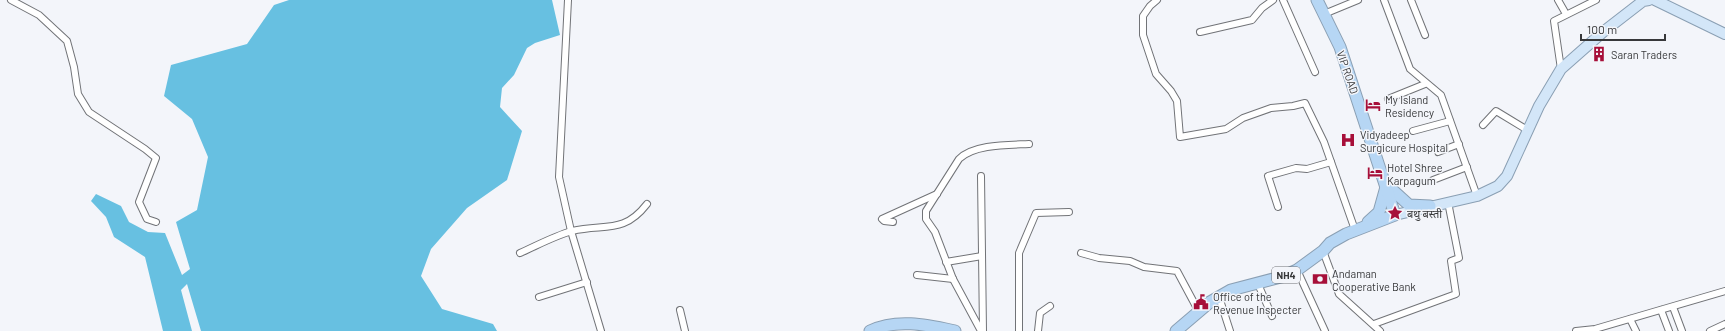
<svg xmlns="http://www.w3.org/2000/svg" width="1725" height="331" viewBox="0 0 1725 331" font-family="Barlow,'Noto Sans Devanagari',sans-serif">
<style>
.water{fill:#67c0e1}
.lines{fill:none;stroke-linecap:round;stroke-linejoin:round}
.street-casing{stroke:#717377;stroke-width:8}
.primary-casing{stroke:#8a9fb3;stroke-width:12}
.highway-casing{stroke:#8a9fb3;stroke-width:13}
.street{stroke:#fff;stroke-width:6}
.primary{stroke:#d3e6f8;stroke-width:10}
.highway{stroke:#b6d6f4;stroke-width:11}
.labels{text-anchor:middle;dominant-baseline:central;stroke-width:3;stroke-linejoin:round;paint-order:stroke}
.shield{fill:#f3f5fa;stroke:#6f7174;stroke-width:1}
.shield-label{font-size:10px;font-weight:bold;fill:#37383a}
.poi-label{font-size:11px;fill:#37383a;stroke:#f3f5fa;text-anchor:start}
.street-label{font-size:11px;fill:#37383a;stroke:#f3f5fa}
</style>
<rect width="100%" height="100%" fill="#f3f5fa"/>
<path class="water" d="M289 0H552L560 35 535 43 527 48 514 75 502 88 500 107 522 131 507 180 467 208 431 249 421 276 442 309 493 324 497 331H201L187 284 181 290 192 331H163L145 257 114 237 106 217 91 201 96 194 121 206 129 222 148 232 165 233 182 275 190 269 176 222 197 210 208 157 192 119 164 96 171 65 247 44 274 5Z"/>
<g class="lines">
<g class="street-casing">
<g id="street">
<path d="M11 0 39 15 67 41 74 67 78 94 89 112 145 149 156 158 139 202 147 219 156 222"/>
<path d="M568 0 559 177 571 231 601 331"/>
<path d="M1157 0 1150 6 1143 16V35L1156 74 1171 91 1177 101 1180 137 1226 129 1243 118 1271 108 1293 106 1305 103 1324 142 1355 230"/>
<path d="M1283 0 1315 72"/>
<path d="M1384 0 1410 69 1441 95 1477 196"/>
<path d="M1411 0 1425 35"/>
<path d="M1558 0 1566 14"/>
<path d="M1324 14 1358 0"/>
<path d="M1200 32 1252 20 1262 8 1273 0"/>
<path d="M1561 69 1554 21 1596 0"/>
<path d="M1388 99 1425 84"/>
<path d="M1483 125 1496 111 1529 131"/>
<path d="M1413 131 1450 121"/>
<path d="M1438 152 1459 144"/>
<path d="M981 176 983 331"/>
<path d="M1433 180 1467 167"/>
<path d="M1278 207 1268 176 1296 168 1307 169 1331 162"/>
<path d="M893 222 884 221 882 219 937 194"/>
<path d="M1323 251 1339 294 1380 331"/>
<path d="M520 253C536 246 554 236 572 231 604 223 623 235 647 204"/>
<path d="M1081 253 1099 258 1130 261 1144 267 1177 271 1199 312"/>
<path d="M946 262 982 256"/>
<path d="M1297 270 1325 331"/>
<path d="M917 275 953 279"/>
<path d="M1258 284 1272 316"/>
<path d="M539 297 587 282"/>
<path d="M1219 297 1230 331"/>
<path d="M1673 307 1682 331"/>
<path d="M680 310 685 331"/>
<path d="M1661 310 1669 331"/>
<path d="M1630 319 1636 331"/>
<path d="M1374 324 1456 294 1451 261 1459 258 1448 202"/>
<path d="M981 331 953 279 935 232 926 219V211L959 159C974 144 1009 145 1029 144"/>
<path d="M1019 331V253L1036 213 1069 212"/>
<path d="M1038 331 1040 313 1050 306"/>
<path d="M1576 331 1595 329 1725 291"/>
<path d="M1710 331 1725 324"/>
</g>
</g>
<g class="primary-casing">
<g id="primary">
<path d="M1655 0 1725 34"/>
<path d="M1395 215 1477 196 1498 186 1507 176 1539 106 1561 69 1603 32 1643 1 1649 0"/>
</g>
</g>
<g class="highway-casing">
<g id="highway">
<path d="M1387 185 1409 205 1430 206"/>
<path d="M1368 222 1379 212 1386 187"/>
<path d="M870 331C897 318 927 325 955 331"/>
<path d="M1176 331 1210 302 1231 290 1281 277 1297 270 1323 251 1330 243 1346 234 1395 215 1340 47 1317 0"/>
</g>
</g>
<use href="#street" class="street"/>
<use href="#primary" class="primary"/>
<use href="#highway" class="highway"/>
</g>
<defs>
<g id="building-bare" transform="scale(1.2)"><path d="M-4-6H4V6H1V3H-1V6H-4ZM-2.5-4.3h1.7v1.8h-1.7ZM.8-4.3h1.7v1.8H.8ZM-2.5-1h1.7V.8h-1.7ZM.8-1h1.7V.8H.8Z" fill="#a70f39" stroke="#f3f5fa" stroke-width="2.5" paint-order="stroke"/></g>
<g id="hotel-bare" transform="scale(1.2)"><path d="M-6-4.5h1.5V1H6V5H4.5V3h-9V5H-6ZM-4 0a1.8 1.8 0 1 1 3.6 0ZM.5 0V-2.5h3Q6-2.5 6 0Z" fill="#a70f39" stroke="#f3f5fa" stroke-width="2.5" paint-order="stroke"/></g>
<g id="hospital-bare" transform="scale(1.2)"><path d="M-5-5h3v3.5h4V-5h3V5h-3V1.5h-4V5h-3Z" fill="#a70f39" stroke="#f3f5fa" stroke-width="2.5" paint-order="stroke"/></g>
<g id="sight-bare" transform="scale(1.2)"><path d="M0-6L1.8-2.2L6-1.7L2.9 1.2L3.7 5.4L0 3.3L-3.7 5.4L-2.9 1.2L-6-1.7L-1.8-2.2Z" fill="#a70f39" stroke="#f3f5fa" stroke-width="2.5" paint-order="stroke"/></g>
<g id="bank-bare" transform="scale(1.2)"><path d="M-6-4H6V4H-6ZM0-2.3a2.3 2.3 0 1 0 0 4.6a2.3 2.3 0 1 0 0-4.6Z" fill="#a70f39" stroke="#f3f5fa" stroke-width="2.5" paint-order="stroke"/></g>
<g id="civic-bare" transform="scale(1.2)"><path d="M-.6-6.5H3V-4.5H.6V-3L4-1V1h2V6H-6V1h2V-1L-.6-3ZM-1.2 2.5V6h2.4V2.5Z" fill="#a70f39" stroke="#f3f5fa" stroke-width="2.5" paint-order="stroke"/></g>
</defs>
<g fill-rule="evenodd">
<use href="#building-bare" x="1599" y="54"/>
<use href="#hotel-bare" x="1373" y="105"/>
<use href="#hospital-bare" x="1348" y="140"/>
<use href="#hotel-bare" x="1375" y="173"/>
<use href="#sight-bare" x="1395" y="213"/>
<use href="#bank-bare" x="1320" y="279"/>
<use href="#civic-bare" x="1201" y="302"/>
</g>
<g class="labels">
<rect class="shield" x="1272" y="267" width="28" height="16" rx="3"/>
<g class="shield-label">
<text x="1286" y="275">NH4</text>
</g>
<g class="poi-label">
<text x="1611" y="54">Saran Traders</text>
<text x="1385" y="99">My Island<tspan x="1385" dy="13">Residency</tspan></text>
<text x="1360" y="134">Vidyadeep<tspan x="1360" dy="13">Surgicure Hospital</tspan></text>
<text x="1387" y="167">Hotel Shree<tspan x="1387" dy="13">Karpagum</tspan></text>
<text x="1407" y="213">बथु बस्ती</text>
<text x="1332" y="273">Andaman<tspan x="1332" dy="13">Cooperative Bank</tspan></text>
<text x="1213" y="296">Office of the<tspan x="1213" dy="13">Revenue Inspecter</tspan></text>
</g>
<g class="street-label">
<text transform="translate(1348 72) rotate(71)">VIP ROAD</text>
</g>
</g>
<path d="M1581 34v6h84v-6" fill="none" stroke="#37383a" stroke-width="2"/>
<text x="1587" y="34" font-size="12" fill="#37383a" stroke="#f3f5fa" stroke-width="3" paint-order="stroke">100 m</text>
</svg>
